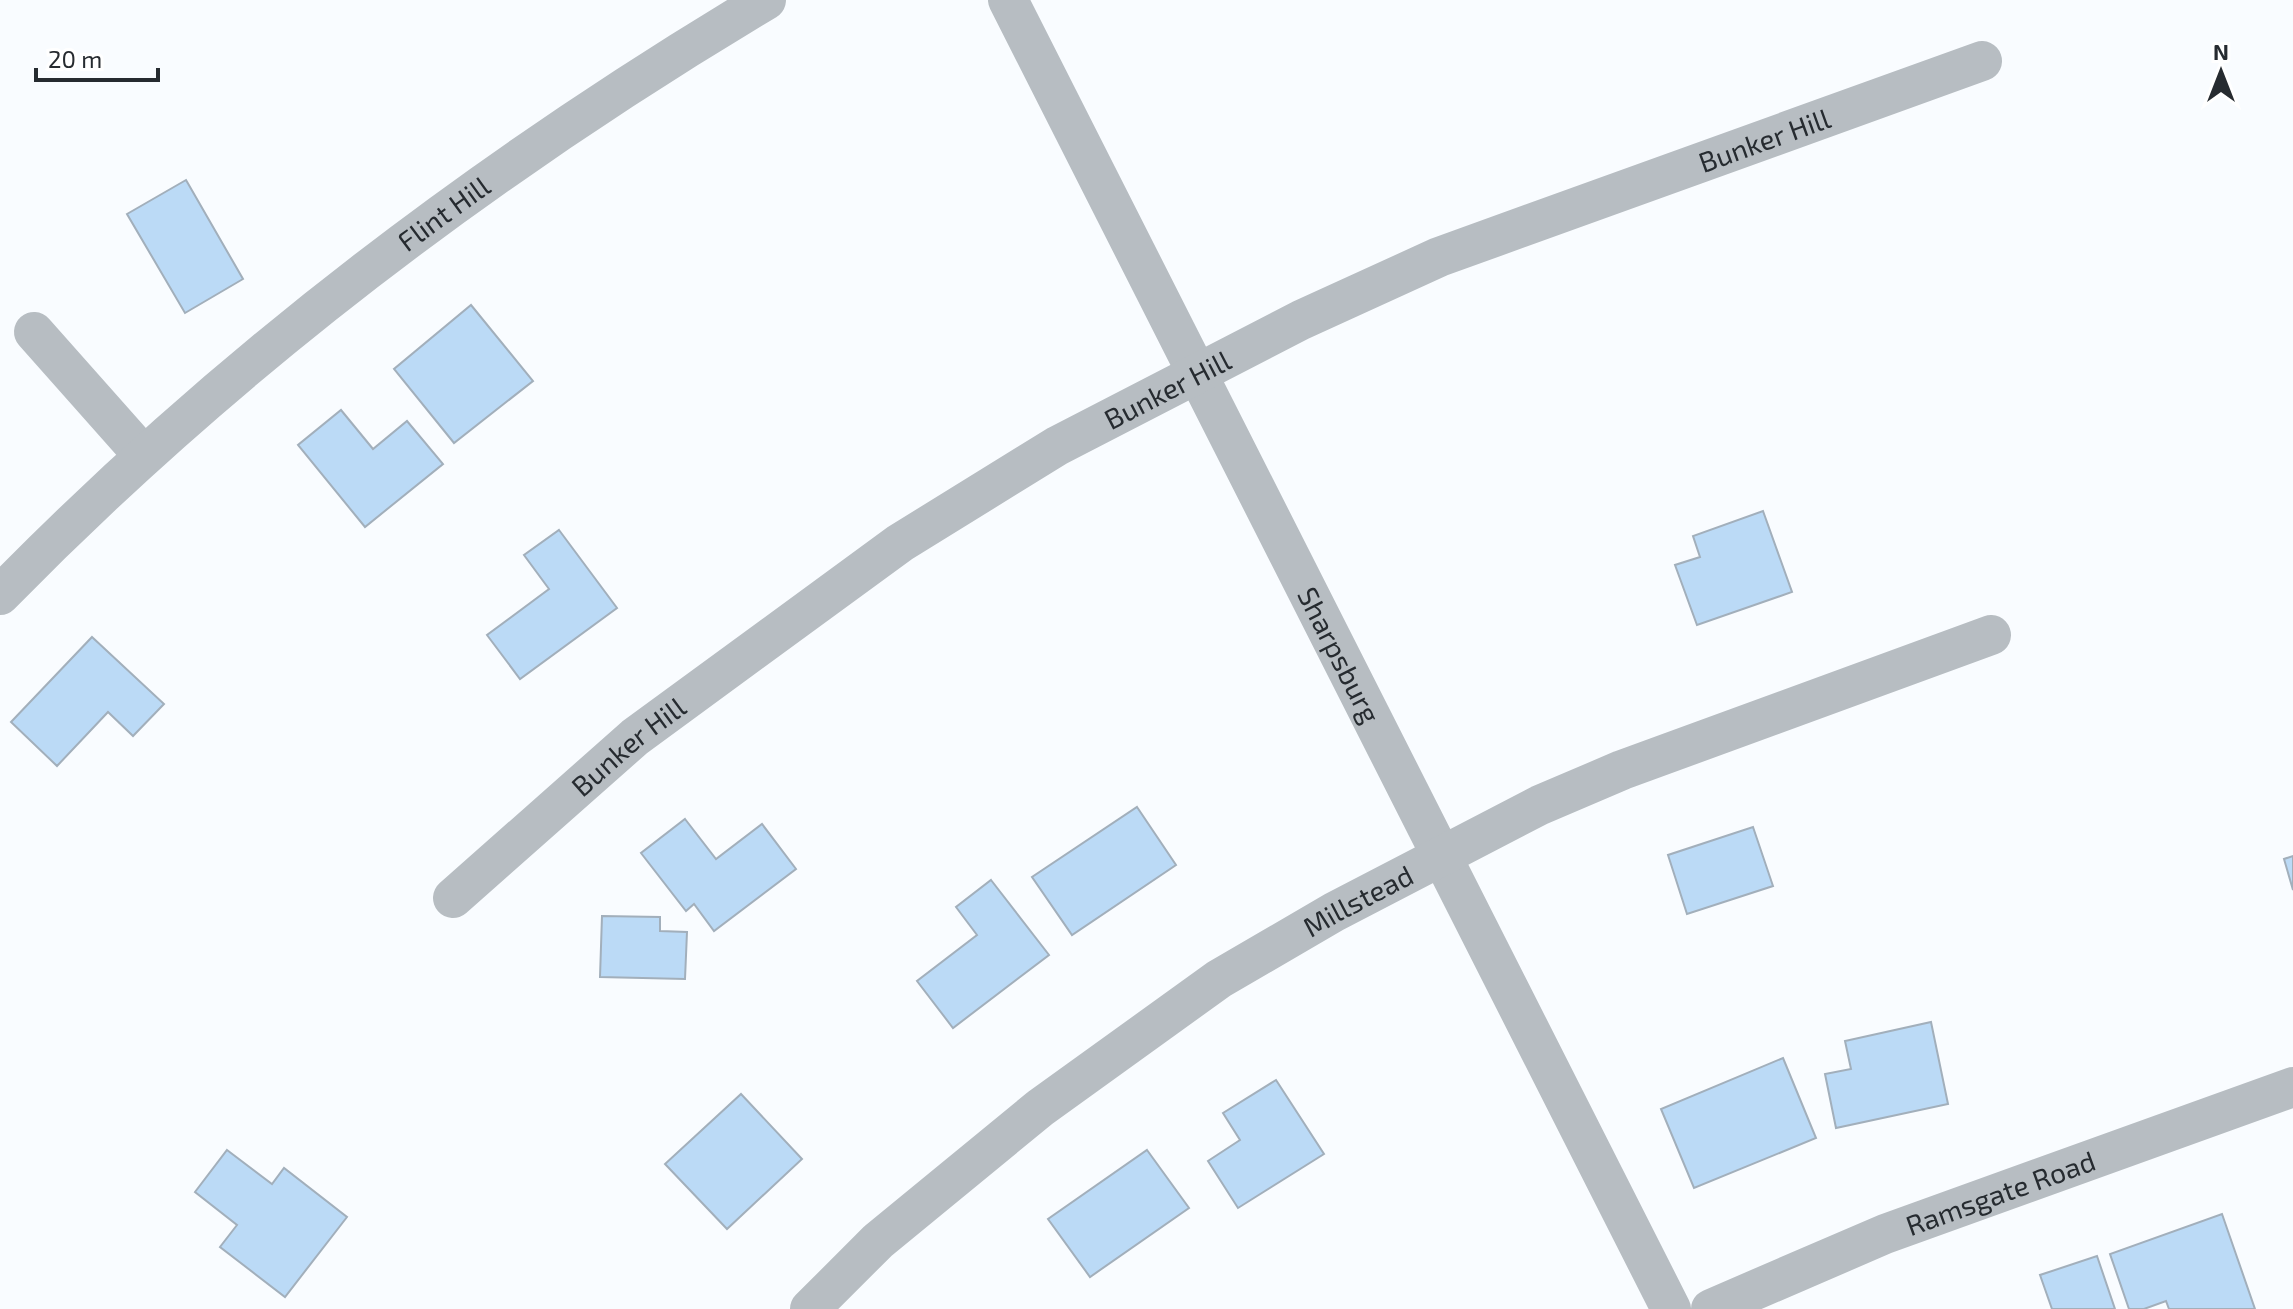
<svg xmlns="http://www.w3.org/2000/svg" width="2293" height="1309" viewBox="0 0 2293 1309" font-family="'Exo 2',sans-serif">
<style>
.building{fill:#bbdaf6;stroke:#a2afbb;stroke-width:2}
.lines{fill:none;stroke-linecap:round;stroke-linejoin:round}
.minor{stroke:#b7bdc2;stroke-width:40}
.labels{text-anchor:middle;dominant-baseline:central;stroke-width:6;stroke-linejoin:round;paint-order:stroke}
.street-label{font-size:28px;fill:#262b30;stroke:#fff}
</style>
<rect width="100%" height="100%" fill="#f9fcff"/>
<g class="building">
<path d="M186 180 243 279 185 313 127 214Z"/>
<path d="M471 305 533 381 454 443 394 369Z"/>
<path d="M341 410 373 449 407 421 443 464 365 527 298 445Z"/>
<path d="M1763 511 1792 592 1697 625 1675 565 1700 557 1693 536Z"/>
<path d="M559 530 617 608 520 679 487 635 549 589 524 555Z"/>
<path d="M92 637 164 704 133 736 108 712 57 766 11 722Z"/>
<path d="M1137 807 1176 865 1072 935 1032 877Z"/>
<path d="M685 819 716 859 762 824 796 869 714 931 694 904 686 911 641 853Z"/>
<path d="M1753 827 1773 886 1687 914 1668 855Z"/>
<path d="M2293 856V890L2284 859Z"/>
<path d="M991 880 1049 955 953 1028 917 981 977 935 956 907Z"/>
<path d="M602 916 660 917V931L687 932 685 979 600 977Z"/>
<path d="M1931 1022 1948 1104 1836 1128 1825 1074 1851 1069 1845 1041Z"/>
<path d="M1783 1058 1816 1138 1694 1188 1661 1109Z"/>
<path d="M1276 1080 1324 1154 1238 1208 1208 1161 1240 1140 1223 1113Z"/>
<path d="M741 1094 802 1159 727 1229 665 1164Z"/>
<path d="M227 1150 272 1184 284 1168 347 1217 285 1297 220 1247 237 1225 195 1192Z"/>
<path d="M1147 1150 1189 1208 1090 1277 1048 1219Z"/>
<path d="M2222 1214 2255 1309H2169L2166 1301 2144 1309H2129L2110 1254Z"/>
<path d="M2097 1256 2115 1309H2052L2040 1275Z"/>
</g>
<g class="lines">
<g class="minor">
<path id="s1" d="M1008 0 1671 1309"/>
<path d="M34 332 144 456"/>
<path id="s2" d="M0 595C229 361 486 167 766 0"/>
<path id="s3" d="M453 898 635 737 900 543 1057 446 1301 320 1439 257 1982 61"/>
<path id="s4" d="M810 1309 878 1241 1040 1108 1219 979 1334 912 1540 805 1622 770 1991 635"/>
<path id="s5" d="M1711 1309 1885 1234 2293 1087"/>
</g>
</g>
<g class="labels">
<g class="street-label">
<text stroke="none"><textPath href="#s3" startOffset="1528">Bunker Hill</textPath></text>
<text stroke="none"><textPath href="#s2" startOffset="586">Flint Hill</textPath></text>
<text stroke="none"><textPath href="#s3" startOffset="880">Bunker Hill</textPath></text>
<text stroke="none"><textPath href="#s1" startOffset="734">Sharpsburg</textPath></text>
<text stroke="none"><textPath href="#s3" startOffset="232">Bunker Hill</textPath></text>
<text stroke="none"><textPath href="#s4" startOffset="686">Millstead</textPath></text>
<text stroke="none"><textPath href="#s5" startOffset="312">Ramsgate Road</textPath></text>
</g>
</g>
<g transform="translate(2221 72)" stroke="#ffffff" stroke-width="6" paint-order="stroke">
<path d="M0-6L14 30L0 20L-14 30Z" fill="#262b30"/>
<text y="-12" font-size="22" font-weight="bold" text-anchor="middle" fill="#262b30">N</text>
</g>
<path d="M36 68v12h122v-12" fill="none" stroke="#262b30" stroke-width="4"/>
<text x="48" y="68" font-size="24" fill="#262b30" stroke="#ffffff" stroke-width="6" paint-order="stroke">20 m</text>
</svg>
